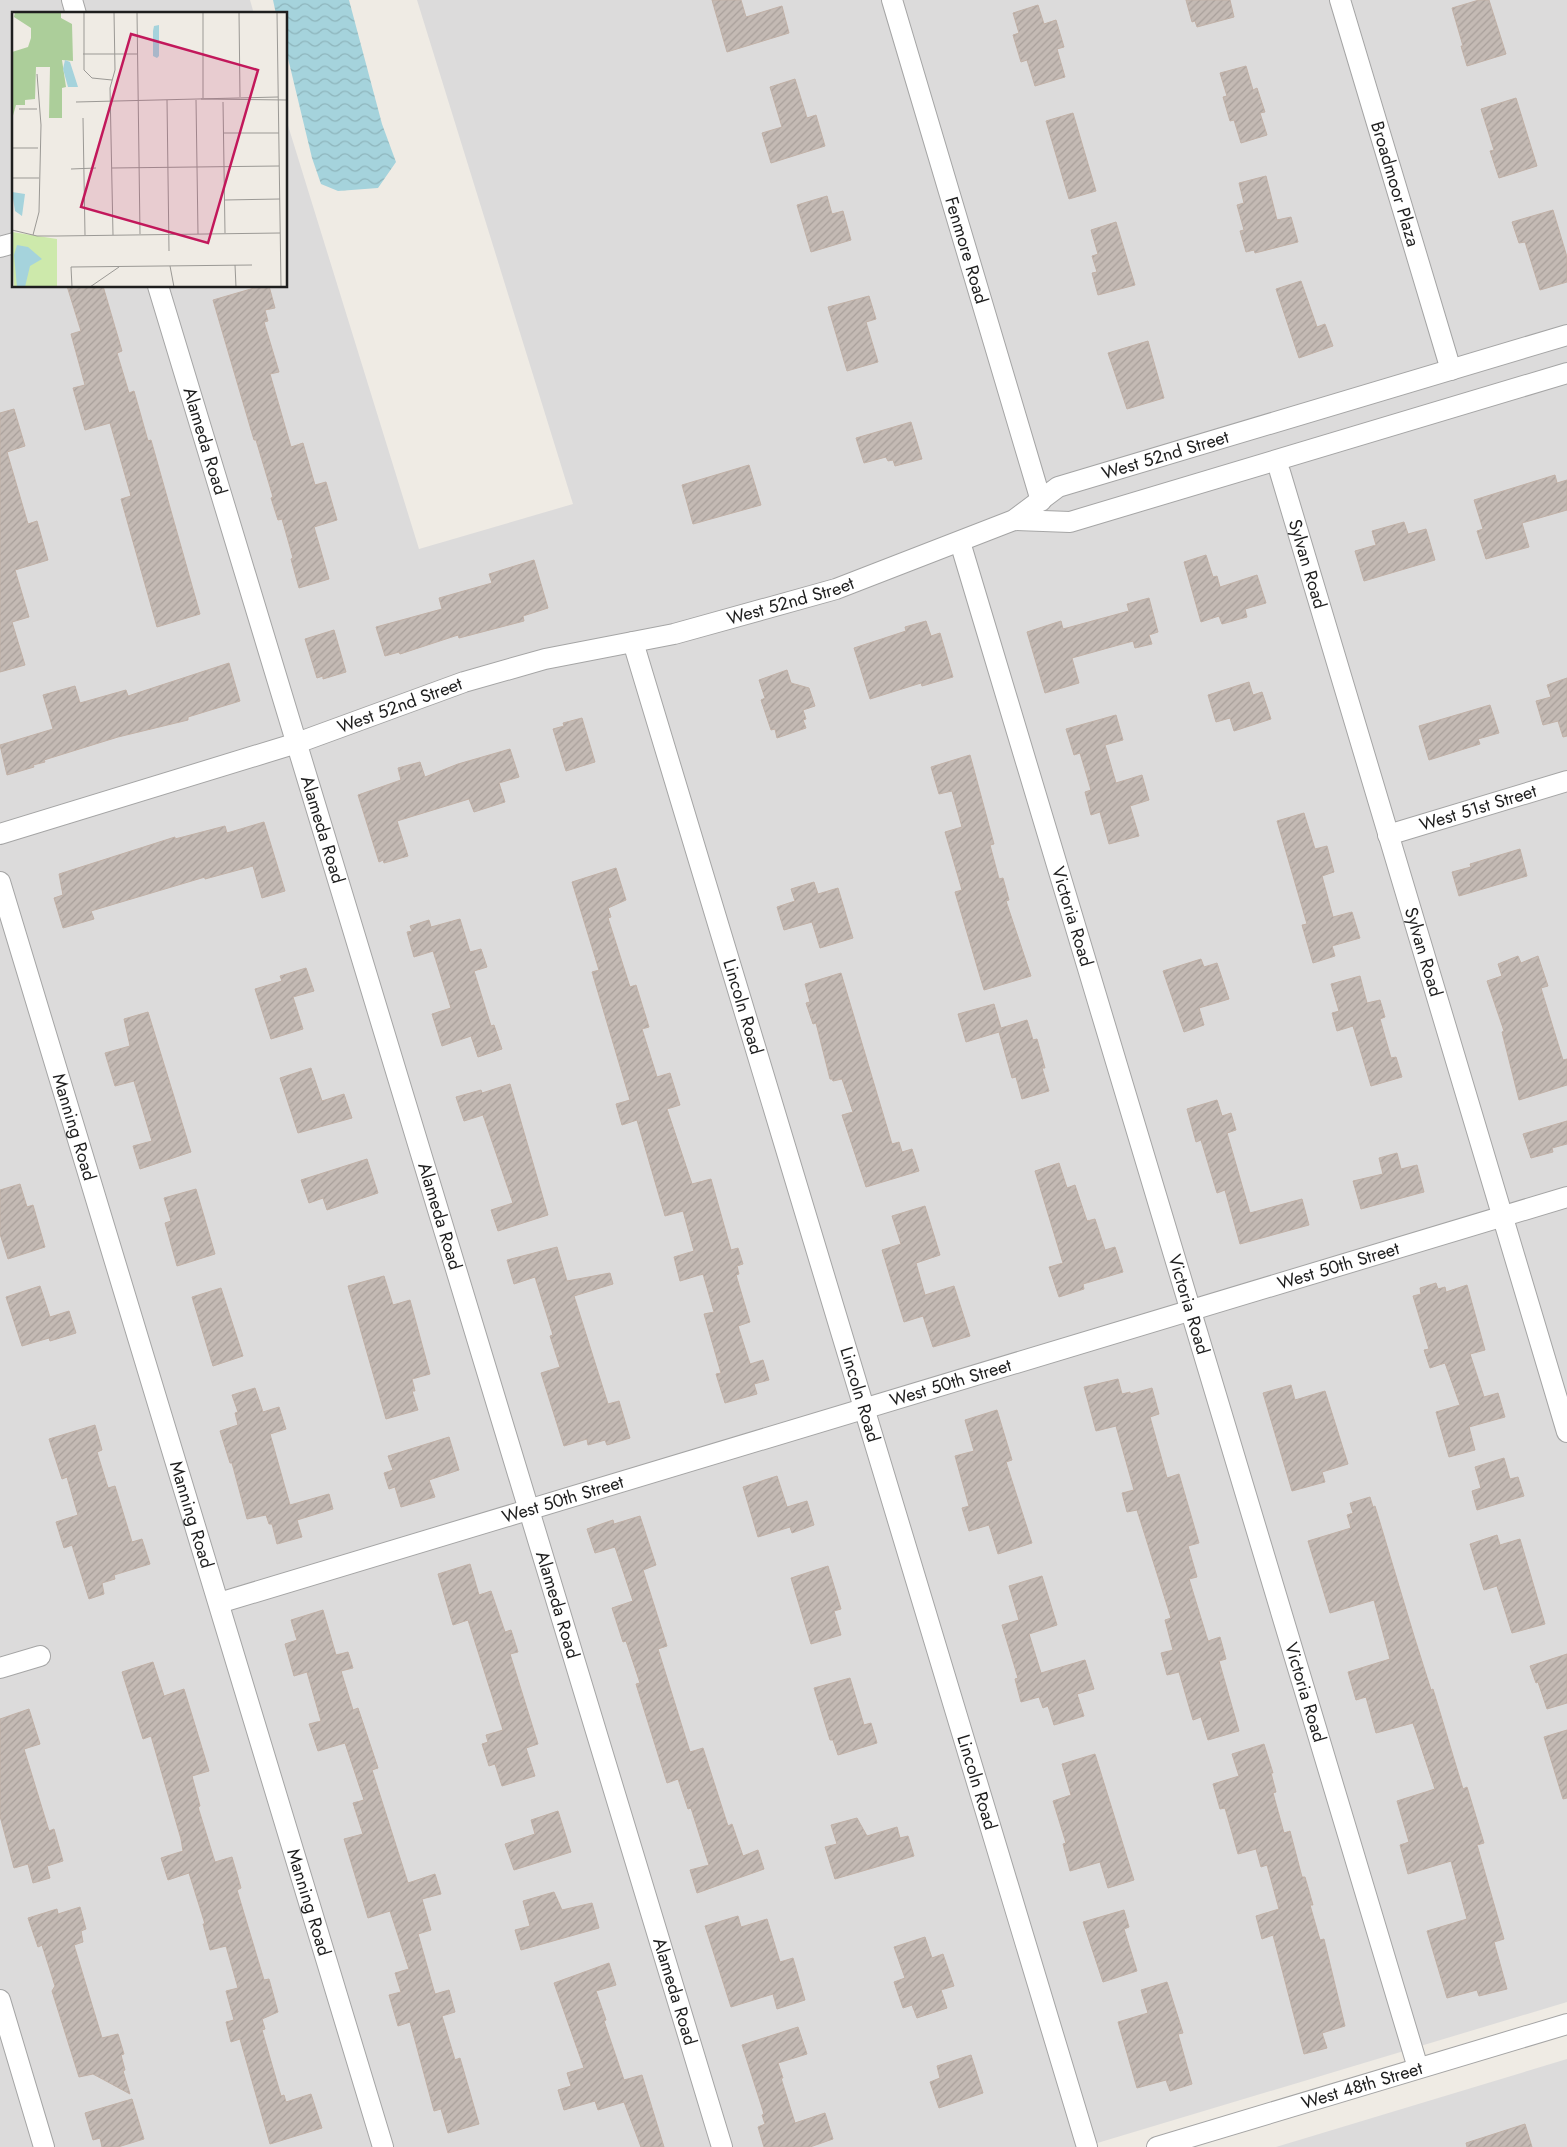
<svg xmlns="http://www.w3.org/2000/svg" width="1567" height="2147" viewBox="0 0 1567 2147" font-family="Jost,sans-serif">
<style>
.residential{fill:#dcdbdb}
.water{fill:url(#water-waves)}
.building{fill:url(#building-hatch);stroke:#c1b1a7}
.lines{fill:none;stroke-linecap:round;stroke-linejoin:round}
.minor-casing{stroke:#a5a5a5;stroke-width:22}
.minor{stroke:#fff;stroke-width:20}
.labels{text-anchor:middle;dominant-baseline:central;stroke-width:4;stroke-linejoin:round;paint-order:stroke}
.street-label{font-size:18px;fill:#1e1e1e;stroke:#fff}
.inset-road{fill:none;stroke:#9b9995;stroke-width:1}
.view{fill:#c2185b;fill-opacity:0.15;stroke:#c2185b;stroke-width:2.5}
.inset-edge{fill:none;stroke:#1e1e1e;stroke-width:2.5}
</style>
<defs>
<pattern id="water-waves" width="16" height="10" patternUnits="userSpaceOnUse" patternTransform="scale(1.25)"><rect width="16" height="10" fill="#a5d3dc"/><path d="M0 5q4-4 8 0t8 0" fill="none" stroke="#8eb5bc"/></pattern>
<pattern id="building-hatch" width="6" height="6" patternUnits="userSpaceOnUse" patternTransform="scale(1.25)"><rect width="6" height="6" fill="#c4bab4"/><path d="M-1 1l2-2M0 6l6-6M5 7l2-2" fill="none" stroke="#a89f9a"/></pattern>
</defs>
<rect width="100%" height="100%" fill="#efebe4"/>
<g class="residential">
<path d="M0 0H250L254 14H14V286H286V119L419 549 573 504 417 0H1567V2002L1084 2147H0Z"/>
<path d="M1567 2059V2147H1276Z"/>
</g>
<path class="water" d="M273 0H349L382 124 396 162 378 188 338 191 321 184 312 158 286 50V14H276Z"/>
<g class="building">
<path d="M712 0H741L746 17 782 6 789 33 727 52Z"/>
<path d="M1186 0H1230L1234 17 1197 27 1195 21 1192 22Z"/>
<path d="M1479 0H1489L1506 54 1467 66 1461 46H1463L1452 8Z"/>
<path d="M1038 5 1044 24 1056 20 1064 47 1057 49 1065 77 1035 86 1027 60 1021 62 1013 35 1019 33 1013 13Z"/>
<path d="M1246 66 1253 90 1257 88 1265 112 1260 113 1267 135 1241 143 1234 120 1230 121 1223 97 1227 96 1220 73Z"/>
<path d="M795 79 807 118 816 115 825 146 771 163 762 133 782 127 770 87Z"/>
<path d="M1516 98 1537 166 1499 178 1490 151 1494 150 1481 109Z"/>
<path d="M1073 113 1096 191 1069 199 1046 121Z"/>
<path d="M1266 176 1277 220 1291 217 1298 242 1255 253 1254 250 1246 252 1240 231 1244 230 1237 205 1244 203 1239 183Z"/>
<path d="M827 196 832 214 843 211 851 240 811 252 797 205Z"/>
<path d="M1553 210 1567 257V282L1540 290 1525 242 1519 243 1512 222Z"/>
<path d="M1116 222 1135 285 1098 295 1092 273 1097 272 1092 256 1098 254 1091 230Z"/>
<path d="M1301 281 1317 327 1325 324 1333 346 1299 358 1276 289Z"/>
<path d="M67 286H103L122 351 117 353 129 393 134 391 148 441 151 440 200 614 157 627 121 499 131 496 110 423 85 430 73 388 85 385 71 334 81 331Z"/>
<path d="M261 286H269L275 308 265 310 268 321 264 322 279 372 270 374 291 447 303 443 315 485 326 482 337 520 314 527 329 579 299 588 291 559 293 558 282 519 278 520 271 498 273 497 256 440H254L213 300Z"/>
<path d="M869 296 876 319 866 322 878 362 847 371 828 307Z"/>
<path d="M1148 341 1164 398 1127 409 1108 353Z"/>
<path d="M14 409 25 446 7 452 28 524 37 521 48 560 15 570 29 617 12 622 25 665 0 672V413Z"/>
<path d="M911 422 922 459 895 466 893 460 888 461 886 457 864 463 856 438Z"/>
<path d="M749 465 761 505 693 524 682 485Z"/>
<path d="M1555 475 1557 483 1567 480V510L1522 523 1529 547 1486 559 1477 531 1483 529 1474 500Z"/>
<path d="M1404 522 1408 534 1426 529 1435 560 1364 581 1355 551 1376 545 1372 531Z"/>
<path d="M1206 555 1213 577 1217 576 1220 587 1257 575 1266 603 1245 609 1247 617 1222 624 1219 616 1201 622 1184 562Z"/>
<path d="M534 560 548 608 523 616 524 621 459 638 458 635 400 654 399 652 385 656 376 627 442 609 439 598 492 583 489 574Z"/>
<path d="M1149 598 1158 632 1149 635 1152 644 1135 648 1133 641 1072 658 1079 683 1045 693 1027 632 1061 621 1063 629 1129 611 1127 604Z"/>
<path d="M926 621 931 636 940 633 953 677 922 686 921 683 870 699 854 648 906 631 905 627Z"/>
<path d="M334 630 346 672 323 679V676L317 678 305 639Z"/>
<path d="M229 663 240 701 188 717V720L118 737 44 760 45 762 33 765 34 767 7 775 0 745 53 729 43 695 75 686 80 703 126 690 128 696Z"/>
<path d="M787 670 791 683 809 688 815 706 803 710 806 719 803 720 806 728 777 738 775 729 771 730 761 700 765 698 759 680Z"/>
<path d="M1567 678V736L1563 737 1558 721 1543 725 1536 701 1551 697 1547 685Z"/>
<path d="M1249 682 1253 695 1262 692 1271 719 1234 731 1230 718 1216 722 1208 695Z"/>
<path d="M1490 705 1499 733 1478 739 1480 744 1429 760 1419 726Z"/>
<path d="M1116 715 1123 740 1105 745 1116 783 1142 775 1149 800 1130 806 1139 836 1109 844 1100 812 1091 815 1085 792 1091 790 1080 753 1074 755 1066 729Z"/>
<path d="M582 718 595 762 566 771 553 729 564 726 563 723Z"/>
<path d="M510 749 519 777 499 783 505 802 474 812 469 799 397 821 408 856 384 863 383 860 379 862 358 795 401 780 398 768 420 762 425 777 458 764Z"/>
<path d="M970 755 994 844 990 845 999 879 1003 878 1009 900 1006 901 1031 976 984 990 955 892 962 890 945 832 962 827 952 791 939 794 931 767Z"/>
<path d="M1304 813 1315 849 1327 846 1334 872 1322 876 1333 917 1352 912 1360 938 1332 946 1335 956 1313 963 1302 925 1307 924 1277 821Z"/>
<path d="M264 822 285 891 262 898 253 866 205 879V877L91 911 94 919 63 928 54 898 63 895 59 874 175 837V839L225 826 227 833Z"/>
<path d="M1520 849 1527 876 1459 896 1452 872 1471 867 1470 864Z"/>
<path d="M616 868 626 900 608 908 611 917 608 918 630 987 636 985 649 1027 642 1029 657 1077 670 1073 680 1105 667 1109 692 1184 711 1179 731 1250 738 1248 743 1264 737 1266 739 1274 736 1275 750 1322 738 1326 750 1364 763 1360 769 1380 754 1384 757 1394 725 1403 716 1374 721 1373 704 1314 714 1312 703 1274 680 1281 674 1257 694 1251 683 1211 665 1216 637 1120 622 1125 616 1104 630 1100 592 972 599 970 572 882Z"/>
<path d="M814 882 818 894 838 888 853 938 820 948 812 922 784 930 777 907 795 901 791 889Z"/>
<path d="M460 919 470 952 481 949 487 967 474 971 491 1026 494 1025 502 1049 478 1057 471 1036 442 1046 432 1014 451 1008 433 951 414 957 407 932 412 931 410 926 429 920 431 927Z"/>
<path d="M1518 956 1521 963 1538 956 1548 986 1541 988 1563 1060 1567 1059V1085L1519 1100 1502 1032 1504 1031 1487 981 1502 976 1498 964Z"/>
<path d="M1201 959 1204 967 1217 963 1229 999 1199 1008 1204 1025 1184 1032 1163 971Z"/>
<path d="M306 968 314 991 293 997 303 1029 271 1039 255 989 282 981 280 976Z"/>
<path d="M841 973 892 1144 899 1142 902 1152 912 1149 919 1171 866 1187 842 1115 853 1112 842 1079 833 1081 832 1079H830L816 1023 813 1024 806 1003 810 1002 805 984Z"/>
<path d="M1360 976 1367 1003 1380 1000 1385 1017 1380 1019 1391 1058 1396 1057 1402 1077 1371 1086 1353 1026 1337 1031 1332 1013 1339 1011 1331 984Z"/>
<path d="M994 1004 1001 1028 1027 1020 1033 1040 1037 1039 1045 1068H1042L1049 1091 1022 1099 1016 1077 1012 1078 999 1032 966 1042 958 1014Z"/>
<path d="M148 1012 191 1152 140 1169 133 1146 152 1141 134 1081 115 1086 105 1053 130 1046 124 1019Z"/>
<path d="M311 1068 322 1101 344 1094 352 1118 298 1133 280 1078Z"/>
<path d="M510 1084 548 1215 498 1231 491 1210 513 1203 483 1115 464 1121 456 1097 481 1090 482 1093Z"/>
<path d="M1217 1100 1222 1116 1231 1113 1236 1130 1227 1133 1250 1213 1302 1199 1309 1225 1240 1244 1225 1190 1217 1193 1201 1140 1196 1142 1187 1109Z"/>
<path d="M1567 1121V1144L1552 1148 1553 1152 1531 1158 1523 1134Z"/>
<path d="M1397 1153 1401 1169 1417 1165 1424 1192 1361 1209 1353 1181 1383 1174 1379 1158Z"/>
<path d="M367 1159 378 1193 327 1210 323 1198 309 1203 301 1180Z"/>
<path d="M1059 1163 1067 1188 1075 1185 1087 1221 1095 1219 1105 1250 1115 1247 1123 1272 1083 1284 1084 1289 1059 1297 1049 1267 1063 1263 1035 1171Z"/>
<path d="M20 1184 27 1207 33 1205 45 1247 8 1259 0 1234V1190Z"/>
<path d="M196 1189 215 1254 177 1266 165 1223 171 1221 164 1198Z"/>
<path d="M925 1206 940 1255 916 1263 925 1295 954 1286 970 1336 933 1347 923 1316 904 1322 882 1250 901 1244 892 1216Z"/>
<path d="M557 1247 567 1281 610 1273 613 1284 574 1296 608 1404 619 1401 630 1438 607 1445 605 1440 588 1445 587 1439 564 1446 541 1373 560 1367 550 1336 553 1335 535 1277 514 1284 507 1260Z"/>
<path d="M384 1276 393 1305 410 1300 430 1374 412 1379 415 1391H412L418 1410 386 1419 348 1286Z"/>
<path d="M1436 1283 1438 1289 1445 1287 1446 1292 1467 1285 1485 1350 1470 1354 1484 1397 1498 1393 1505 1417 1469 1427 1475 1450 1449 1457 1436 1412 1460 1405 1445 1363 1430 1368 1424 1350 1429 1349 1413 1296 1421 1294 1420 1288Z"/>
<path d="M40 1286 50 1317 69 1311 76 1333 50 1341 49 1338 22 1346 6 1297Z"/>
<path d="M221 1288 243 1356 213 1366 192 1297Z"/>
<path d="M1118 1379 1122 1394 1130 1392V1394L1152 1388 1159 1414 1150 1417 1167 1478 1179 1474 1199 1543 1188 1546 1197 1577 1189 1579 1208 1641 1220 1637 1226 1659 1219 1661 1239 1731 1208 1740 1201 1717 1193 1720 1179 1672 1167 1675 1161 1653 1173 1650 1165 1620 1171 1618 1137 1510 1127 1512 1122 1493 1134 1490 1116 1426 1096 1431 1084 1387Z"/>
<path d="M1291 1385 1295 1400 1325 1391 1348 1464 1322 1472 1325 1482 1292 1491 1263 1393Z"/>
<path d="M255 1388 263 1412 279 1407 286 1429 270 1434 290 1505 329 1494 333 1509 297 1520 302 1537 277 1544 272 1524H269L266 1515 247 1519 232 1463H230L220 1431 238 1425 235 1413 238 1412 232 1395Z"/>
<path d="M997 1410 1012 1460 1006 1462 1032 1543 998 1554 989 1525 969 1531 962 1508 969 1506 955 1456 974 1451 965 1420Z"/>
<path d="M95 1425 102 1450 97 1452 108 1488 115 1486 132 1542 142 1539 150 1564 114 1575 115 1579 102 1583 104 1594 89 1599 72 1545 64 1548 56 1522 78 1515 67 1477 62 1479 49 1439Z"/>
<path d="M449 1437 459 1470 429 1480 435 1497 401 1507 395 1487 389 1489 384 1473 393 1470 388 1456Z"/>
<path d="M1504 1458 1510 1479 1518 1477 1524 1496 1477 1510 1472 1491 1481 1488 1475 1467Z"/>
<path d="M777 1476 787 1507 807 1501 814 1525 792 1533 790 1527 758 1537 743 1487Z"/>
<path d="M1370 1497 1373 1507 1375 1506 1414 1636 1431 1690 1433 1689 1463 1789 1467 1787 1484 1843 1477 1845 1504 1939 1494 1942 1507 1989 1479 1996 1477 1990 1447 1998 1427 1931 1467 1919 1451 1861 1408 1874 1400 1845 1409 1842 1397 1801 1435 1789 1413 1723 1376 1733 1366 1697 1356 1700 1348 1672 1390 1659 1374 1600 1330 1613 1308 1541 1351 1528 1347 1515 1353 1513 1350 1503Z"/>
<path d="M640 1516 656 1565 643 1570 667 1646 658 1649 690 1752 703 1748 728 1826 732 1824 743 1856 758 1850 764 1869 697 1893 690 1870 709 1865 691 1808 688 1809 678 1779 667 1783 636 1684 640 1683 626 1641 623 1642 612 1608 633 1601 615 1547 595 1553 587 1529 613 1520 614 1524Z"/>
<path d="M1497 1535 1500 1545 1520 1539 1545 1624 1512 1633 1497 1586 1484 1590 1470 1544Z"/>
<path d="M470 1564 479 1595 491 1591 505 1632 511 1630 518 1652 510 1654 538 1744 526 1748 535 1776 502 1786 495 1764 489 1766 482 1744 488 1742 486 1735 503 1730 468 1620 453 1625 438 1574Z"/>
<path d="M828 1566 841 1609 834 1611 841 1635 811 1644 791 1578Z"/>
<path d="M1042 1576 1057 1625 1029 1634 1041 1673 1085 1660 1094 1689 1077 1694 1084 1716 1054 1725 1048 1706 1043 1708 1039 1697 1021 1702 1015 1679 1018 1678 1002 1625 1019 1620 1009 1586Z"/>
<path d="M323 1610 336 1655 348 1652 353 1668 341 1671 353 1710 358 1708 378 1768 372 1770 408 1883 435 1874 441 1894 422 1899 431 1930 418 1934 435 1994 449 1990 455 2012 442 2016 455 2060 460 2058 479 2124 448 2133 441 2109 434 2111 410 2022 398 2026 389 1995 401 1992 395 1973 409 1969 390 1911 368 1918 344 1839 363 1834 353 1803 364 1800 345 1743 318 1751 309 1724 321 1721 307 1672 294 1676 285 1644 297 1640 291 1620Z"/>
<path d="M1567 1654V1703L1547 1709 1538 1682 1536 1683 1530 1666Z"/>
<path d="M153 1662 164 1696 184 1689 209 1771 192 1776 200 1806 198 1807 215 1862 232 1857 241 1888 237 1890 264 1980 269 1979 278 2012 262 2019 265 2029 262 2030 281 2096 284 2095 286 2102 311 2094 322 2128 270 2144 240 2039 231 2042 226 2022 234 2020 226 1991 238 1988 226 1946 210 1950 203 1924H205L189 1873 168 1880 161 1858 183 1851 181 1839 151 1736 143 1739 122 1672Z"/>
<path d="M850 1678 864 1725 871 1723 877 1743 838 1755 833 1740H830L814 1688Z"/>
<path d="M29 1709 40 1744 24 1749 49 1831 54 1829 63 1861 47 1866 50 1878 33 1883 28 1864 14 1868 0 1816V1719Z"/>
<path d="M1567 1730V1798L1563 1799 1544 1737Z"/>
<path d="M1264 1744 1273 1773H1271L1276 1792 1273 1793 1284 1833 1290 1831 1302 1877H1305L1313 1905H1310L1320 1940 1324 1939 1345 2026 1322 2033 1327 2048 1304 2054 1273 1935 1262 1939 1256 1916 1279 1909 1267 1865 1261 1867 1256 1849 1238 1854 1225 1808 1220 1809 1213 1784 1239 1776 1232 1754Z"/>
<path d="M1095 1754 1134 1880 1108 1888 1100 1862 1070 1871 1063 1844 1066 1843 1053 1801 1071 1795 1062 1764Z"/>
<path d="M558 1811 571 1852 514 1870 505 1844 535 1834 531 1820Z"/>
<path d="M857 1818 867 1836 897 1827 900 1838 908 1836 914 1856 835 1879 825 1847 837 1844 831 1825Z"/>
<path d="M554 1892 562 1910 592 1903 599 1928 521 1950 515 1930 530 1926 523 1901Z"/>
<path d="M80 1907 86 1929 81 1931 83 1942 74 1945 102 2038 118 2034 124 2054 121 2055 125 2070 123 2071 130 2094 93 2074 79 2077 52 1991 55 1986 42 1945 38 1947 28 1918 57 1909 58 1914Z"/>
<path d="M1124 1910 1129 1927 1124 1929 1137 1971 1103 1982 1083 1922Z"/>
<path d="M738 1916 741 1927 767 1919 780 1962 793 1958 805 2000 777 2009 773 1994 731 2007 705 1926Z"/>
<path d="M925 1937 932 1958 943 1954 954 1986 941 1990 947 2008 917 2018 912 2005 903 2008 894 1982 905 1978 894 1947Z"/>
<path d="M609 1963 616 1985 596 1991 606 2020 604 2021 624 2080 642 2075 664 2147H641L624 2102 598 2110 595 2101 564 2110 558 2090 571 2086 567 2073 584 2068 554 1983Z"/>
<path d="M1167 1982 1183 2033 1178 2034 1192 2084 1170 2091 1166 2080 1137 2088 1118 2022 1148 2013 1141 1990Z"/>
<path d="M798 2027 807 2054 778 2063 783 2078H781L795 2123 825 2113 833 2139 810 2147H764L758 2127 765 2124 762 2115 764 2114 742 2045Z"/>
<path d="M971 2055 983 2093 939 2108 930 2082 940 2078 937 2066Z"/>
<path d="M132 2099 144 2139 118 2147H102L100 2138 93 2140 85 2113Z"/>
<path d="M1525 2124 1532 2147H1467L1466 2143Z"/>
</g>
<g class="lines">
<g class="minor-casing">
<g id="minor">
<path d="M72 0 76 14"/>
<path id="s1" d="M892 0 1041 501"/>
<path id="s2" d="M1340 0 1451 370"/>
<path d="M0 247 14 243"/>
<path id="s3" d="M158 286 722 2147"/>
<path id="s4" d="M1280 472 1567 1432"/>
<path d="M1014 520 1070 522 1567 373"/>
<path id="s5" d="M960 542 1418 2068"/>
<path id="s6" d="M633 642 1087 2147"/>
<path id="s7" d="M0 834 297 743 464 682 545 659 674 634 836 589 1014 520 1058 487 1567 335"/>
<path id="s8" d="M1388 835 1567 781"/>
<path id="s9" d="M0 882 383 2147"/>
<path id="s10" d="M219 1603 1567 1197"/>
<path d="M0 1668 40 1656"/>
<path d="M0 2000 44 2147"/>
<path id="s11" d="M1157 2147 1567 2024"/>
</g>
</g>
<use href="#minor" class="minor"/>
</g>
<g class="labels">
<g class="street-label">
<text stroke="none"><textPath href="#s2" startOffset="192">Broadmoor Plaza</textPath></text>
<text stroke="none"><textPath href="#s1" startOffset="261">Fenmore Road</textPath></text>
<text stroke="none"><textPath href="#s3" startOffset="162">Alameda Road</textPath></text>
<text stroke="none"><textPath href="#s7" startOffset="1230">West 52nd Street</textPath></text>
<text stroke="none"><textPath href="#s4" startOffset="96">Sylvan Road</textPath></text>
<text stroke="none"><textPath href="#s7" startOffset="825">West 52nd Street</textPath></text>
<text stroke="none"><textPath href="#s7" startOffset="420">West 52nd Street</textPath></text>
<text stroke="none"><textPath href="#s8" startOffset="94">West 51st Street</textPath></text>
<text stroke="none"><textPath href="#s3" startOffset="568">Alameda Road</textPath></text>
<text stroke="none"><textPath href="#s5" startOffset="391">Victoria Road</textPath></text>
<text stroke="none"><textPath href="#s4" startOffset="501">Sylvan Road</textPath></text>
<text stroke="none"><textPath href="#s6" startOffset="381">Lincoln Road</textPath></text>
<text stroke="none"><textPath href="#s9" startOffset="256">Manning Road</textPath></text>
<text stroke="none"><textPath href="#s3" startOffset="972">Alameda Road</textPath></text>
<text stroke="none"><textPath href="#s10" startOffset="1169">West 50th Street</textPath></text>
<text stroke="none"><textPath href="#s5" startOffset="796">Victoria Road</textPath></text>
<text stroke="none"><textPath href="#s10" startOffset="764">West 50th Street</textPath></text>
<text stroke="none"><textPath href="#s6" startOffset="786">Lincoln Road</textPath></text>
<text stroke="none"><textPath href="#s10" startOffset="359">West 50th Street</textPath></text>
<text stroke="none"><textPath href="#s9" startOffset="661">Manning Road</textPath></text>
<text stroke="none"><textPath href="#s3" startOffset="1378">Alameda Road</textPath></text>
<text stroke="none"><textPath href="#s5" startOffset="1201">Victoria Road</textPath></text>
<text stroke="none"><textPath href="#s6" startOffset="1191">Lincoln Road</textPath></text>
<text stroke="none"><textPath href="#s9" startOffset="1066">Manning Road</textPath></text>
<text stroke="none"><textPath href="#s3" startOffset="1782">Alameda Road</textPath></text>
<text stroke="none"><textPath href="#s11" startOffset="214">West 48th Street</textPath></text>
</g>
</g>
<g transform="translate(12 12)">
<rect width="275" height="275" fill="#efebe4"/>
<path d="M0 220 45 227V275H2Z" fill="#cde9ab"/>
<path d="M3 0H49V6L60 12 61 49 50 48 54 75 50 76V106H37L38 55H24L23 87 13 88V93H4L0 107V40L16 35 19 26V16L2 5Z" fill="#acce9a"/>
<path d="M147 13V44L145 46 141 44V19L142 14ZM53 48 58 50 66 75H56L51 57ZM0 180 13 182 10 204 3 199ZM5 233 16 235 30 247 18 254 13 275H5L2 243Z" fill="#a5d3dc"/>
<path class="inset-road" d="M72 0V58L80 66 100 68M125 0 128 222M191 0V86M227 0 228 85M265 0 269 275M71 42H125M189 87 275 88M155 88 157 239M184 88 186 222M64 90 266 85M211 90 213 221M7 97H25M71 106 73 223M212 121H267M0 136H26M100 156 267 154M59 157 84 156M0 166H27M213 188 268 187M0 218 25 224H45L268 221M21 223 27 200 29 113 25 62M101 223 98 76 103 58 102 0M223 253 224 275M158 254 162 275M60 275 59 255 240 253M78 275 107 255"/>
<path class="view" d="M119 22 246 58 196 231 69 195Z"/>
<rect width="275" height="275" class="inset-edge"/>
</g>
</svg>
